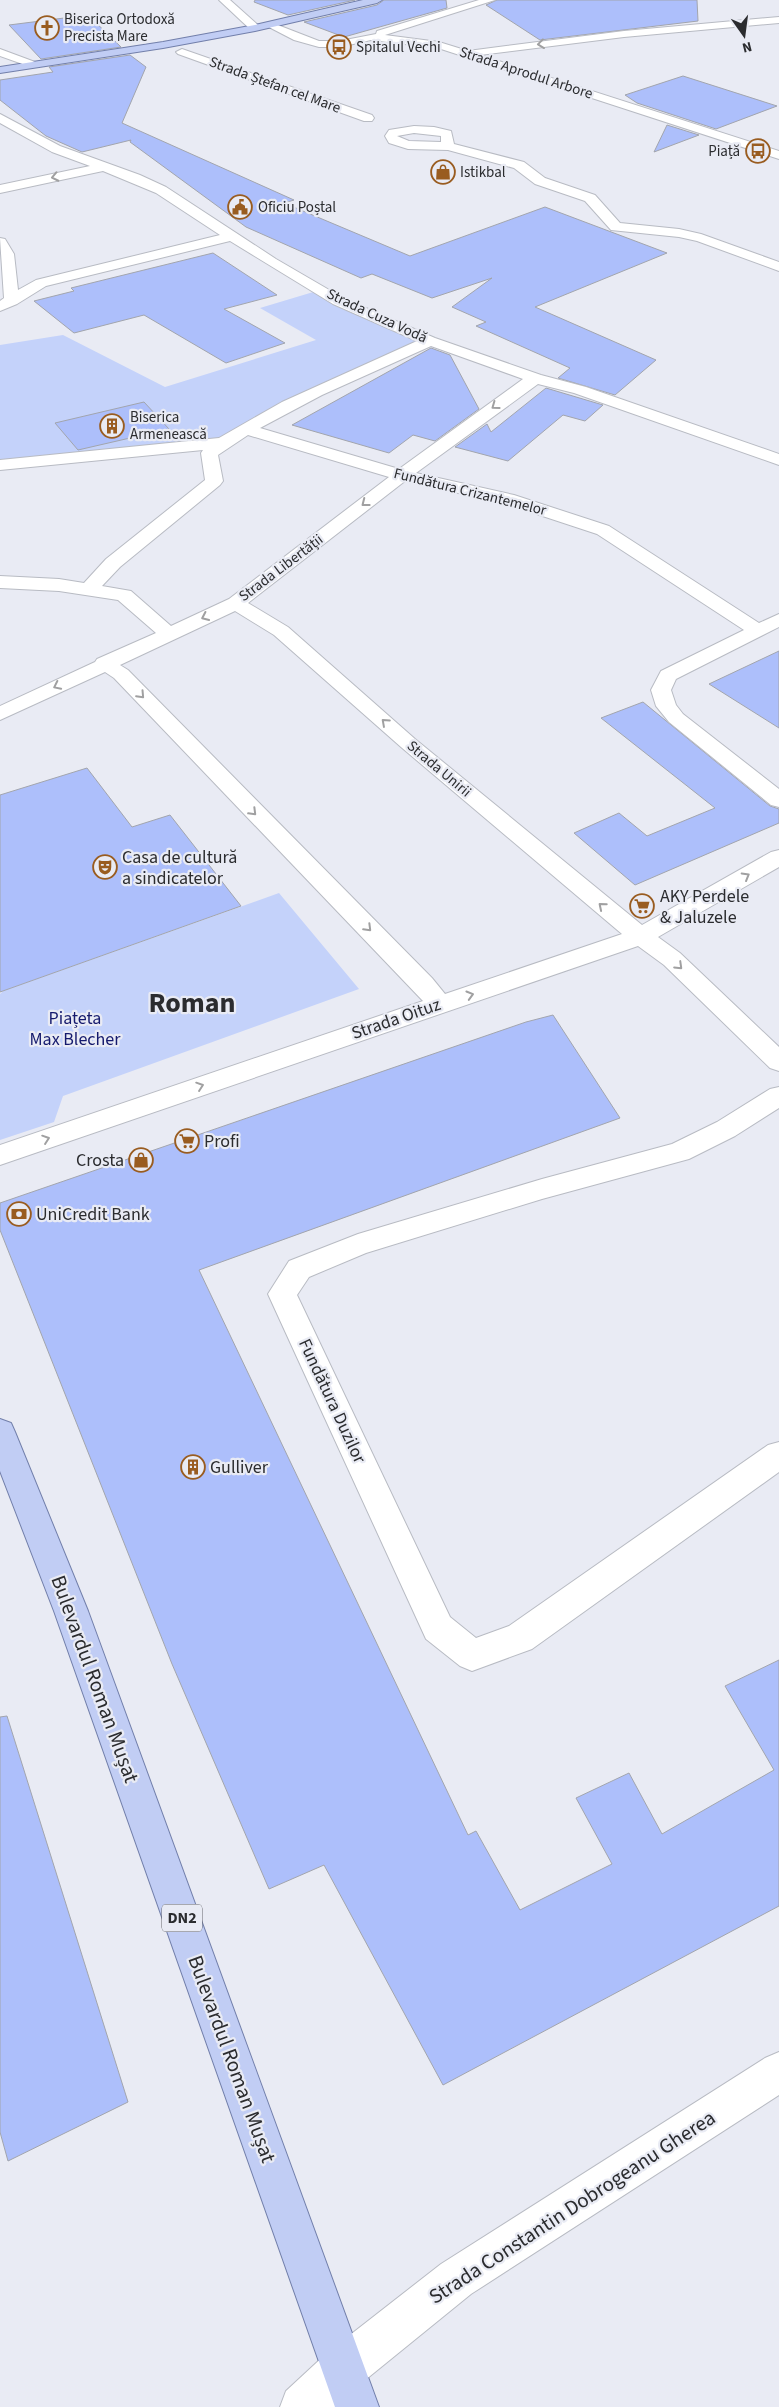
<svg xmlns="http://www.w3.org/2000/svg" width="779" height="2407" viewBox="0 0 779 2407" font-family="'Source Sans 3',sans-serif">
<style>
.green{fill:#c4d2fa}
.building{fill:#adbffb;stroke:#a2a5ad}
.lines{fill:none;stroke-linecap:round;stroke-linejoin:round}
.street-casing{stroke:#b8bbc3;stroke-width:2}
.primary-casing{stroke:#727faa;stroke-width:2}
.street{fill:#fff;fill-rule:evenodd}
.primary{fill:#c1cdf4;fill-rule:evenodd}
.oneway{stroke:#a0a0a1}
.labels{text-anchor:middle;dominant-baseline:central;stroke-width:4.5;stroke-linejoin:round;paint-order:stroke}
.far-poi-label{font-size:15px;fill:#2b2c2f;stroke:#e9ebf4;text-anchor:start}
.far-street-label{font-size:15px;fill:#2b2c2f;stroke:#e9ebf4}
.shield{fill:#e9ebf4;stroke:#64656a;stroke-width:1}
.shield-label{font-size:16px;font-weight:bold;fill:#2b2c2f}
.poi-label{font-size:18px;fill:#2b2c2f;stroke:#e9ebf4;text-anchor:start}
.park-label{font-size:18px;fill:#151a6d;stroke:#e9ebf4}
.street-label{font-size:18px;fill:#2b2c2f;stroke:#e9ebf4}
.near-street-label{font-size:21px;fill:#2b2c2f;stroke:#e9ebf4}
.town-label{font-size:28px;font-weight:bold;fill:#2b2c2f;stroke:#e9ebf4}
</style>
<rect width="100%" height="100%" fill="#e9ebf4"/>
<g class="green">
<path d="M320 290 430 341 222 443 0 465V345L63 335 165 387 316 340 260 308Z"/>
<path d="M279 893 359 989 63 1096 54 1122 0 1140V994L3 991Z"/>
</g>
<g class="building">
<path d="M255 0H355L288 15 254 2Z"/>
<path d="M384 0H446L447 8 344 37 304 22 377 5Z"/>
<path d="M497 0H697L698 21 540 40 486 5Z"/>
<path d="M88 15 121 47 41 59 9 25Z"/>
<path d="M130 55 146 67 122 123 294 200 284 203 410 256 545 207 667 253 535 307 656 360 615 395 558 378 570 368 476 326 486 322 452 307 492 278 432 298 372 274 361 278 246 227 130 142 131 140 82 152 46 136 0 100V80L53 72 49 67Z"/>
<path d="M683 76 777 106 716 129 637 103 625 95Z"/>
<path d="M667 125 699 135 654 152Z"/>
<path d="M213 253 277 295 224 309 285 343 226 363 144 315 74 333 34 301 74 291 71 288Z"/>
<path d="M431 348 450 355 479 409 435 441 413 435 389 453 292 425Z"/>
<path d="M546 388 603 405 585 421 563 415 508 461 455 447 487 424 491 432Z"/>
<path d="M144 402 169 429 78 450 55 423Z"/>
<path d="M779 651V728L709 684Z"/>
<path d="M643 702 770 806 779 809V823L635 885 574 833 619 813 647 836 715 808 601 718Z"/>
<path d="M87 768 132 827 170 815 241 906 0 992V795Z"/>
<path d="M553 1015 620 1118 199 1270 468 1835 476 1831 520 1910 612 1864 576 1798 629 1773 662 1834 774 1770 725 1686 779 1660V1906L443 2085 324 1865 269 1889 172 1664 0 1230V1203L526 1022Z"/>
<path d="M7 1716 128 2102 8 2161 0 2132V1717Z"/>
</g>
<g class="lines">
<g class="street-casing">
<g id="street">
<path d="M219 0H230L259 26V30H251Z"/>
<path d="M479 0H495L385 35 439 42 468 51 624 31 779 17V23L624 37 480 55 779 151V159L438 48 371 40 340 47H319L294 40 265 25 270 22 319 41H340L376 34 377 31Z"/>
<path d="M0 49 35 62 37 64 31 67 0 56Z"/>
<path d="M182 49 372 115 374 118 372 121H364L178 54 176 52Z"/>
<path d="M0 114 60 146 140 175 166 187 276 259 343 298 435 338 541 375 586 387 779 454V465L574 393 538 384 416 473 514 495 609 526 759 623 779 614V627L676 679 671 690 676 705 683 714 779 789V807L771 805 669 722 656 706 651 690 661 671 744 630 597 534 503 503 405 481 248 603 288 627 415 739 642 925 771 852 779 850V867L658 937 680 953 779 1047V1071L770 1068 664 965 638 946 0 1165V1145L423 1001 114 678 105 672 0 720V706L95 662 97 659 156 633 118 600 59 591 0 588V576L59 579 84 583 106 559 205 480 201 453 203 450 0 470V460L219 438 282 402 417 341 333 304 230 241 46 286 17 304 0 311V301L4 298 0 238 5 239 14 254 18 290 36 280 220 235 156 193 103 171 0 193V185L90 166 52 152 0 123ZM431 346 523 379 399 469 260 428 322 395ZM248 435 389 477 229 599 171 626 131 591 102 586 120 567 220 485 223 481 218 455ZM235 611 274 635 401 747 622 934 445 994 432 978 128 670 120 665Z"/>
<path d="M414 126 434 127 451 131 454 144 524 162 545 178 595 195 620 223 679 229 701 234 779 262V271L697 241 679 237 611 230 585 201 535 184 514 168 448 150 408 149 389 143 385 136 389 130ZM414 133 441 136V142L409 141 397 136Z"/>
<path d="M779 1087V1108L735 1136 689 1159 542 1199 366 1253 309 1277 297 1295 450 1617 476 1638 509 1626 768 1445 779 1442V1472L532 1649 472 1671 460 1666 426 1639 268 1294 289 1261 358 1234 542 1179 672 1144 717 1122 770 1089Z"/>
<path d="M779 2052V2095L471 2294 359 2385 335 2407H280L286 2391 327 2353 441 2264 765 2058Z"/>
</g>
</g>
<g class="primary-casing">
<g id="primary">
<path d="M363 0H382L377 3 255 31 163 48 0 73V67L163 42 255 25Z"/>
<path d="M0 1419 11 1423 15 1432 88 1611 379 2407H335L54 1611 0 1471Z"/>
</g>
</g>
<use href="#street" class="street"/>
<use href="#primary" class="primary"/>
</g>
<defs><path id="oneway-chevron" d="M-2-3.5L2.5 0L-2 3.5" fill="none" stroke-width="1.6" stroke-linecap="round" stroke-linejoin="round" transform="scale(1.25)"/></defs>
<g class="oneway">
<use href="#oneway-chevron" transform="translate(541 44) rotate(173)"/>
<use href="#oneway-chevron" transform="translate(55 177) rotate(168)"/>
<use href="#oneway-chevron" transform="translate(495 406) rotate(144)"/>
<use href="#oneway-chevron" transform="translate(365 503) rotate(142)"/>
<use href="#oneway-chevron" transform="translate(205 617) rotate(155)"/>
<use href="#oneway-chevron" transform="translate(57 686) rotate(154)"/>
<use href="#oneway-chevron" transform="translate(141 695) rotate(47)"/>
<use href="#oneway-chevron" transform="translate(385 722) rotate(-138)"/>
<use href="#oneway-chevron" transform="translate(253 812) rotate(45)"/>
<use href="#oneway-chevron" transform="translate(746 876) rotate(-30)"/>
<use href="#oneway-chevron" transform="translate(602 906) rotate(-140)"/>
<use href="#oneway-chevron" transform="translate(368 928) rotate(45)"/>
<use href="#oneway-chevron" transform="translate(679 966) rotate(44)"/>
<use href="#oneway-chevron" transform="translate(470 995) rotate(-16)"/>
<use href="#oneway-chevron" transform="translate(200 1086) rotate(-19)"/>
<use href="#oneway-chevron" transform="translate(46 1139) rotate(-19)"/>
</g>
<defs>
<g id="church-ring" transform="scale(1.25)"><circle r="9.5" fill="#e9ebf4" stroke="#995c20" stroke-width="1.5"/><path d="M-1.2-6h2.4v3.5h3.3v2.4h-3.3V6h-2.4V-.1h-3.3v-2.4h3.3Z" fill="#995c20"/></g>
<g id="bus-ring" transform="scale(1.25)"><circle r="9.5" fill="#e9ebf4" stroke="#995c20" stroke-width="1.5"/><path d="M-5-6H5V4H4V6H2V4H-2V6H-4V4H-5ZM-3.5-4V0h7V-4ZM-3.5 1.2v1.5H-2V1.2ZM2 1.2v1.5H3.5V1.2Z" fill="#995c20"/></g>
<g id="shop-ring" transform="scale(1.25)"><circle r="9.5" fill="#e9ebf4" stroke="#995c20" stroke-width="1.5"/><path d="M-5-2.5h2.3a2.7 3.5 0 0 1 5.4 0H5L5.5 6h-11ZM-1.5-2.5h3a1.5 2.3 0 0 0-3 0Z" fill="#995c20"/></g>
<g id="civic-ring" transform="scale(1.25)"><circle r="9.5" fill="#e9ebf4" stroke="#995c20" stroke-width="1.5"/><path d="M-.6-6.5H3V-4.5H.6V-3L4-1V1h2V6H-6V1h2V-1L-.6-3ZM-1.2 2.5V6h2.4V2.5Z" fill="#995c20"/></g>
<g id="building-ring" transform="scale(1.25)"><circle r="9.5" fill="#e9ebf4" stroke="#995c20" stroke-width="1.5"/><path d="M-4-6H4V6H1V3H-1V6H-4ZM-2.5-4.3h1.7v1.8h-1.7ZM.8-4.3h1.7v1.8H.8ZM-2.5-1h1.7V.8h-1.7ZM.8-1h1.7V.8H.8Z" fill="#995c20"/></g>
<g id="theatre-ring" transform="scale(1.25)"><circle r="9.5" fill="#e9ebf4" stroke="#995c20" stroke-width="1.5"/><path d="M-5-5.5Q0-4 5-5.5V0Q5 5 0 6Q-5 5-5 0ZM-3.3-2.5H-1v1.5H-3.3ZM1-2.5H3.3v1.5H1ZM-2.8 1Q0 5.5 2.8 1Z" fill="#995c20"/></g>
<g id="supermarket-ring" transform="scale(1.25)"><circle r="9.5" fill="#e9ebf4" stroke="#995c20" stroke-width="1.5"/><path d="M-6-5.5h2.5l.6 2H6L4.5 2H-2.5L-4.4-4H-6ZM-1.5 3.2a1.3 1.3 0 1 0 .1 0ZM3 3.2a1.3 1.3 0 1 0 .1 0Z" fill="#995c20"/></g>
<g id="bank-ring" transform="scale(1.25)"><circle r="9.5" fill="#e9ebf4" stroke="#995c20" stroke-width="1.5"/><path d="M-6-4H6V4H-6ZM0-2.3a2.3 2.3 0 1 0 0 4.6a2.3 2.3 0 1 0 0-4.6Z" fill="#995c20"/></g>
</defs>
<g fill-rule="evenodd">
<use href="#church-ring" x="47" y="28"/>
<use href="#bus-ring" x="339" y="47"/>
<use href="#bus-ring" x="758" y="151"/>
<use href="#shop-ring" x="443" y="172"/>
<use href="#civic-ring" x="240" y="207"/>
<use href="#building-ring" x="112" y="426"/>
<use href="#theatre-ring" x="105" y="867"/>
<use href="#supermarket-ring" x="642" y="906"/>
<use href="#supermarket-ring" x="187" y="1141"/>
<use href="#shop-ring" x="141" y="1160"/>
<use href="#bank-ring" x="19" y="1214"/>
<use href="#building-ring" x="193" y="1467"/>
</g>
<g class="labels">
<g class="far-poi-label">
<text x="64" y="19">Biserica Ortodoxă<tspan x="64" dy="17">Precista Mare</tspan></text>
<text x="356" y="47">Spitalul Vechi</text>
<text x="740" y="151" text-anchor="end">Piață</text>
<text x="460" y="172">Istikbal</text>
<text x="258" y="207">Oficiu Poștal</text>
<text x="130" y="417">Biserica<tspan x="130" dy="17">Armenească</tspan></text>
</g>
<g class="far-street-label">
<text transform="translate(526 73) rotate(18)">Strada Aprodul Arbore</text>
<text transform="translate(275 85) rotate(20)">Strada Ștefan cel Mare</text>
<text transform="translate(377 316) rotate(25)">Strada Cuza Vodă</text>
<text transform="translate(470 492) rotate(14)">Fundătura Crizantemelor</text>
<text transform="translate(281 568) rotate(-37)">Strada Libertății</text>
<text transform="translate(439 769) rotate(40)">Strada Unirii</text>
</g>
<rect class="shield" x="162" y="1904.5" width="40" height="27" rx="4"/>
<g class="shield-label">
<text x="182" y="1918">DN2</text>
</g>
<g class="poi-label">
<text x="122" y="857">Casa de cultură<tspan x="122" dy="21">a sindicatelor</tspan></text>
<text x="660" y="896">AKY Perdele<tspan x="660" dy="21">&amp; Jaluzele</tspan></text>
<text x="204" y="1141">Profi</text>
<text x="124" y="1160" text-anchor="end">Crosta</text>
<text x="36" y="1214">UniCredit Bank</text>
<text x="210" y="1467">Gulliver</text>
</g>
<g class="park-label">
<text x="75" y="1018">Piațeta<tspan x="75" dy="21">Max Blecher</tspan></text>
</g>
<g class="street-label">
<text transform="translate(396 1019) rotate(-19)">Strada Oituz</text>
<text transform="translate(332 1401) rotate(65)">Fundătura Duzilor</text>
</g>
<g class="near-street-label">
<text transform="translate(95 1679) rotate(70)">Bulevardul Roman Mușat</text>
<text transform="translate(232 2059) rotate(70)">Bulevardul Roman Mușat</text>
<text transform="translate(572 2207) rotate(-33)">Strada Constantin Dobrogeanu Gherea</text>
</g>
<g class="town-label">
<text x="192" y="1003">Roman</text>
</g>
</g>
<g transform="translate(744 35) rotate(166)" stroke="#e9ebf4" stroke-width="4" paint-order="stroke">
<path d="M0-4L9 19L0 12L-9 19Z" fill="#2b2c2f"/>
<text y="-8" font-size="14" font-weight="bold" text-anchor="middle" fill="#2b2c2f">N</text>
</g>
</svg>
